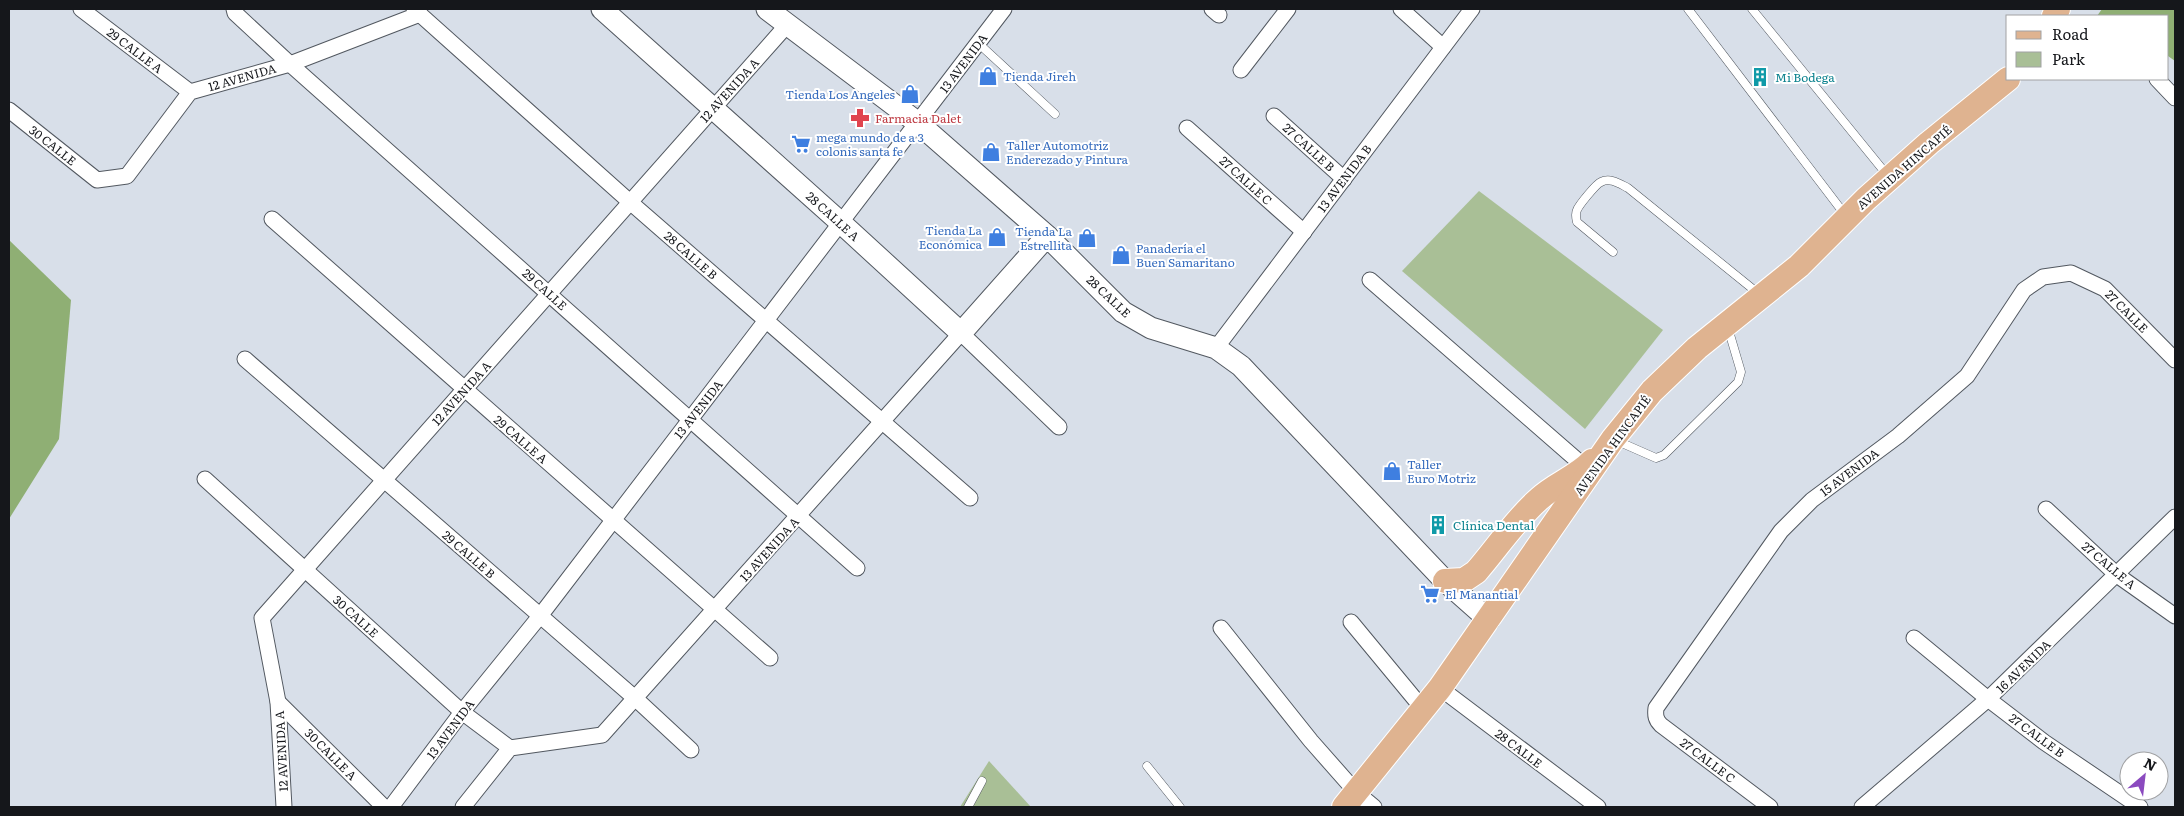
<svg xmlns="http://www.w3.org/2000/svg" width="2184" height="816" viewBox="0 0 2184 816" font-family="Literata,serif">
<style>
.green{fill:#a9bf96}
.forest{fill:#8faf74}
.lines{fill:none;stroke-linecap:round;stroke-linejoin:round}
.service-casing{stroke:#525860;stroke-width:9}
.minor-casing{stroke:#525860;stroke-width:17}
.secondary-casing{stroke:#525860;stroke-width:23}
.primary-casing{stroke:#fff;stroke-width:26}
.service{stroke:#fff;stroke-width:8}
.minor{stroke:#fff;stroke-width:15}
.secondary{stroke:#fff;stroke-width:21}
.primary{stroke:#dfb390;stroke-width:24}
.labels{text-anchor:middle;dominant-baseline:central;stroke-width:4;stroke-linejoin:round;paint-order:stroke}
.street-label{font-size:12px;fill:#15171b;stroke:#fff}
.shop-label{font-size:12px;fill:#366cbe;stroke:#fff;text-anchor:start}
.culture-label{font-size:12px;fill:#0d838f;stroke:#fff;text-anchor:start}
.health-label{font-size:12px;fill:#be3a42;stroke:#fff;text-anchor:start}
</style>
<rect width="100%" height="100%" fill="#d8dfe9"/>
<g class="green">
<path d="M1479 191 1663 330 1585 429 1402 271Z"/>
<path d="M989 761 1031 807H960Z"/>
</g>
<g class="forest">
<path d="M2102 9H2175V61L2168 56V16H2097Z"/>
<path d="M9 240 71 300 59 439 9 519Z"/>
</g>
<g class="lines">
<g class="service-casing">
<g id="service">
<path d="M1688 9 1846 216"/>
<path d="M1752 9 1888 176"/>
<path d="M978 43 1055 114"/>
<path d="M1613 252 1577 222C1576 218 1575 214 1577 210 1579 205 1596 184 1601 182 1610 177 1620 184 1628 188L1759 294"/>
<path d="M1615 440 1656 458 1664 455 1738 382 1741 372 1728 328"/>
<path d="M1147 766 1180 807"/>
<path d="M968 807 982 781"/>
</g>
</g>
<g class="minor-casing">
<g id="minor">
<path d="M81 9 190 92"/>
<path d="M234 9 235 13 290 64 857 568"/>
<path d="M414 9 630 202 970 498"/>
<path d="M1212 9 1219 15"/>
<path d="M1401 9 1443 47"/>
<path d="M1241 70 1288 9"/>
<path d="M2157 79 2175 98"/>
<path d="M9 110 97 180 127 176 190 92 290 64 420 14"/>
<path d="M1274 116 1344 179"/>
<path d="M1187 128 1304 232"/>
<path d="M272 219 770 658"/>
<path d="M1370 280 1586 468"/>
<path d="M1216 348 1472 9"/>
<path d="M245 359 636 699 691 750"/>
<path d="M205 479 462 712 510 748"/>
<path d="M2046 509 2117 575 2175 616"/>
<path d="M1351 622 1423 709"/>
<path d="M1221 628 1311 741 1356 792 1374 807"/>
<path d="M1914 638 1988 699 2044 742 2140 807"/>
<path d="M1440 688 1598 807"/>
<path d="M278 702 384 807"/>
<path d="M284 807 278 702 262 618 787 25"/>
<path d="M391 807 462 712 540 616 1004 9"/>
<path d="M463 807 510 748 602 735 961 333 1059 427"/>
<path d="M1770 807 1661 725C1656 720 1655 716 1656 708L1781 531 1812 500 1898 436 1967 376 2024 290 2043 277 2071 273 2105 289 2175 360"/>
<path d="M1862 807 1988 699 2175 517"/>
</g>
</g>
<g class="secondary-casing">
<g id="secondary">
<path d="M602 9 840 222 961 333 1047 236"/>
<path d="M767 9 918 123 1047 236 1123 312 1151 328 1216 348 1241 366 1445 581 1489 620"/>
</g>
</g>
<g class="primary-casing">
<g id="primary">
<path d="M2054 16 2058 9"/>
<path d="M1445 581 1464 580 1476 572C1497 548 1515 520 1539 499 1555 484 1577 477 1592 461"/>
<path d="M1344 807 1440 688 1613 439 1652 391 1697 348 1799 266 1866 199 1929 143 2008 79"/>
</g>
</g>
<use href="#service" class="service"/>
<use href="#minor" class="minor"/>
<use href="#secondary" class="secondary"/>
<use href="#primary" class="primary"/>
</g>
<defs>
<g id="shop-bare" transform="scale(1.5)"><path d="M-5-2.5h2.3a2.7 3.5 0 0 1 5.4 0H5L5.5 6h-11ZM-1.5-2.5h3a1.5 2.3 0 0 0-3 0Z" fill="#3f7fe0" stroke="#fff" stroke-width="2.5" paint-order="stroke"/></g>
<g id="building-bare" transform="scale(1.5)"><path d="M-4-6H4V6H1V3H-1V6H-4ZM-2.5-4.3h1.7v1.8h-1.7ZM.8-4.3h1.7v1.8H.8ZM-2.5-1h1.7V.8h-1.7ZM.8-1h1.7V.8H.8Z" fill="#0f9aa8" stroke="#fff" stroke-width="2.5" paint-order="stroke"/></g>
<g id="pharmacy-bare" transform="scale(1.5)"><path d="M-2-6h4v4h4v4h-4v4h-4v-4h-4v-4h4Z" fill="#e0444e" stroke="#fff" stroke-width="2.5" paint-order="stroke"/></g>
<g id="supermarket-bare" transform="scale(1.5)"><path d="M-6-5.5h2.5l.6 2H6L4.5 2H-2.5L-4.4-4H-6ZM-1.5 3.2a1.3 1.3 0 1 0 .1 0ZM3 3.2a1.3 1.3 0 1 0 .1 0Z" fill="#3f7fe0" stroke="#fff" stroke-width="2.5" paint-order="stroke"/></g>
</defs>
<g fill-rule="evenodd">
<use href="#shop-bare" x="988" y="76"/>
<use href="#building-bare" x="1760" y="77"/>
<use href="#shop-bare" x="910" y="94"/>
<use href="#pharmacy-bare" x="860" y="118"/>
<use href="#supermarket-bare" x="801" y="144"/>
<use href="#shop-bare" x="991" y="152"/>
<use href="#shop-bare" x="997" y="237"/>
<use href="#shop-bare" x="1087" y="238"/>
<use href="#shop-bare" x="1121" y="255"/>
<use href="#shop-bare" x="1392" y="471"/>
<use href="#building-bare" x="1438" y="525"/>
<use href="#supermarket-bare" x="1430" y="594"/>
</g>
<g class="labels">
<g class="street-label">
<text transform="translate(135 50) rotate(37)">29 CALLE A</text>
<text transform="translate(963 63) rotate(-53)">13 AVENIDA</text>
<text transform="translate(242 77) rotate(-16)">12 AVENIDA</text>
<text transform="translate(729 90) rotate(-48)">12 AVENIDA A</text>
<text transform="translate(53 145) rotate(38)">30 CALLE</text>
<text transform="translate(1309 147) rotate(42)">27 CALLE B</text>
<text transform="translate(1904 167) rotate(-41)">AVENIDA HINCAPIÉ</text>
<text transform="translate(1344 178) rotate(-53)">13 AVENIDA B</text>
<text transform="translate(1246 180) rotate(42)">27 CALLE C</text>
<text transform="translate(833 216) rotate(42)">28 CALLE A</text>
<text transform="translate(691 255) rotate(41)">28 CALLE B</text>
<text transform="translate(545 289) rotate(42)">29 CALLE</text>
<text transform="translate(1109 296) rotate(43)">28 CALLE</text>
<text transform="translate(2127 311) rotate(45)">27 CALLE</text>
<text transform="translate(461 393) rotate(-48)">12 AVENIDA A</text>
<text transform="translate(698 409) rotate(-52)">13 AVENIDA</text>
<text transform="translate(521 439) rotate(41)">29 CALLE A</text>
<text transform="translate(1612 445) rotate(-54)">AVENIDA HINCAPIÉ</text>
<text transform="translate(1849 472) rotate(-37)">15 AVENIDA</text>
<text transform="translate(769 549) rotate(-48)">13 AVENIDA A</text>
<text transform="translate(469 554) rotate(41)">29 CALLE B</text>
<text transform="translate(2109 565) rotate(40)">27 CALLE A</text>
<text transform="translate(356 616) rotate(42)">30 CALLE</text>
<text transform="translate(2023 666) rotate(-44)">16 AVENIDA</text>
<text transform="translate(450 729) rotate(-53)">13 AVENIDA</text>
<text transform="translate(2037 735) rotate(36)">27 CALLE B</text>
<text transform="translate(1519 748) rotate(37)">28 CALLE</text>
<text transform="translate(281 751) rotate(-93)">12 AVENIDA A</text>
<text transform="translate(331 754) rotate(45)">30 CALLE A</text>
<text transform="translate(1708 760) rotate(37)">27 CALLE C</text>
</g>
<g class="shop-label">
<text x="1003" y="76">Tienda Jireh</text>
<text x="895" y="94" text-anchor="end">Tienda Los Angeles</text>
<text x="816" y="137">mega mundo de a 3<tspan x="816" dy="14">colonis santa fe</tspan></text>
<text x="1006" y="145">Taller Automotriz<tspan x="1006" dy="14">Enderezado y Pintura</tspan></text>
<text x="982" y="230" text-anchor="end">Tienda La<tspan x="982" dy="14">Económica</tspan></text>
<text x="1072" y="231" text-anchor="end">Tienda La<tspan x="1072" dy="14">Estrellita</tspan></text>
<text x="1136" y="248">Panadería el<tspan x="1136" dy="14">Buen Samaritano</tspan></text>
<text x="1407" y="464">Taller<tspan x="1407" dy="14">Euro Motriz</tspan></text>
<text x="1445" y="594">El Manantial</text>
</g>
<g class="culture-label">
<text x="1775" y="77">Mi Bodega</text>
<text x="1453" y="525">Clínica Dental</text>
</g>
<g class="health-label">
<text x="875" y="118">Farmacia Dalet</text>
</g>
</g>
<rect width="2184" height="816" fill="none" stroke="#15171b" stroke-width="20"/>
<rect x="2006" y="15" width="162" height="65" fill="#ffffff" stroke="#a1a2a4"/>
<rect x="2016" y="31" width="25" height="8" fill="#dfb390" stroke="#a1a2a4"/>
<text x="2052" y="40" font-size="15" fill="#15171b">Road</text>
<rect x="2016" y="52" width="25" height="15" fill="#a9bf96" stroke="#a1a2a4"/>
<text x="2052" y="65" font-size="15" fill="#15171b">Park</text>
<g transform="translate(2144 776) rotate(28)"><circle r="24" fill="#ffffff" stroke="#a1a2a4"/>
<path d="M0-4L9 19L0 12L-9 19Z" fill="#8b4abf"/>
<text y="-8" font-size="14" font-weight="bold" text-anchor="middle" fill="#15171b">N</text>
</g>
</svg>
